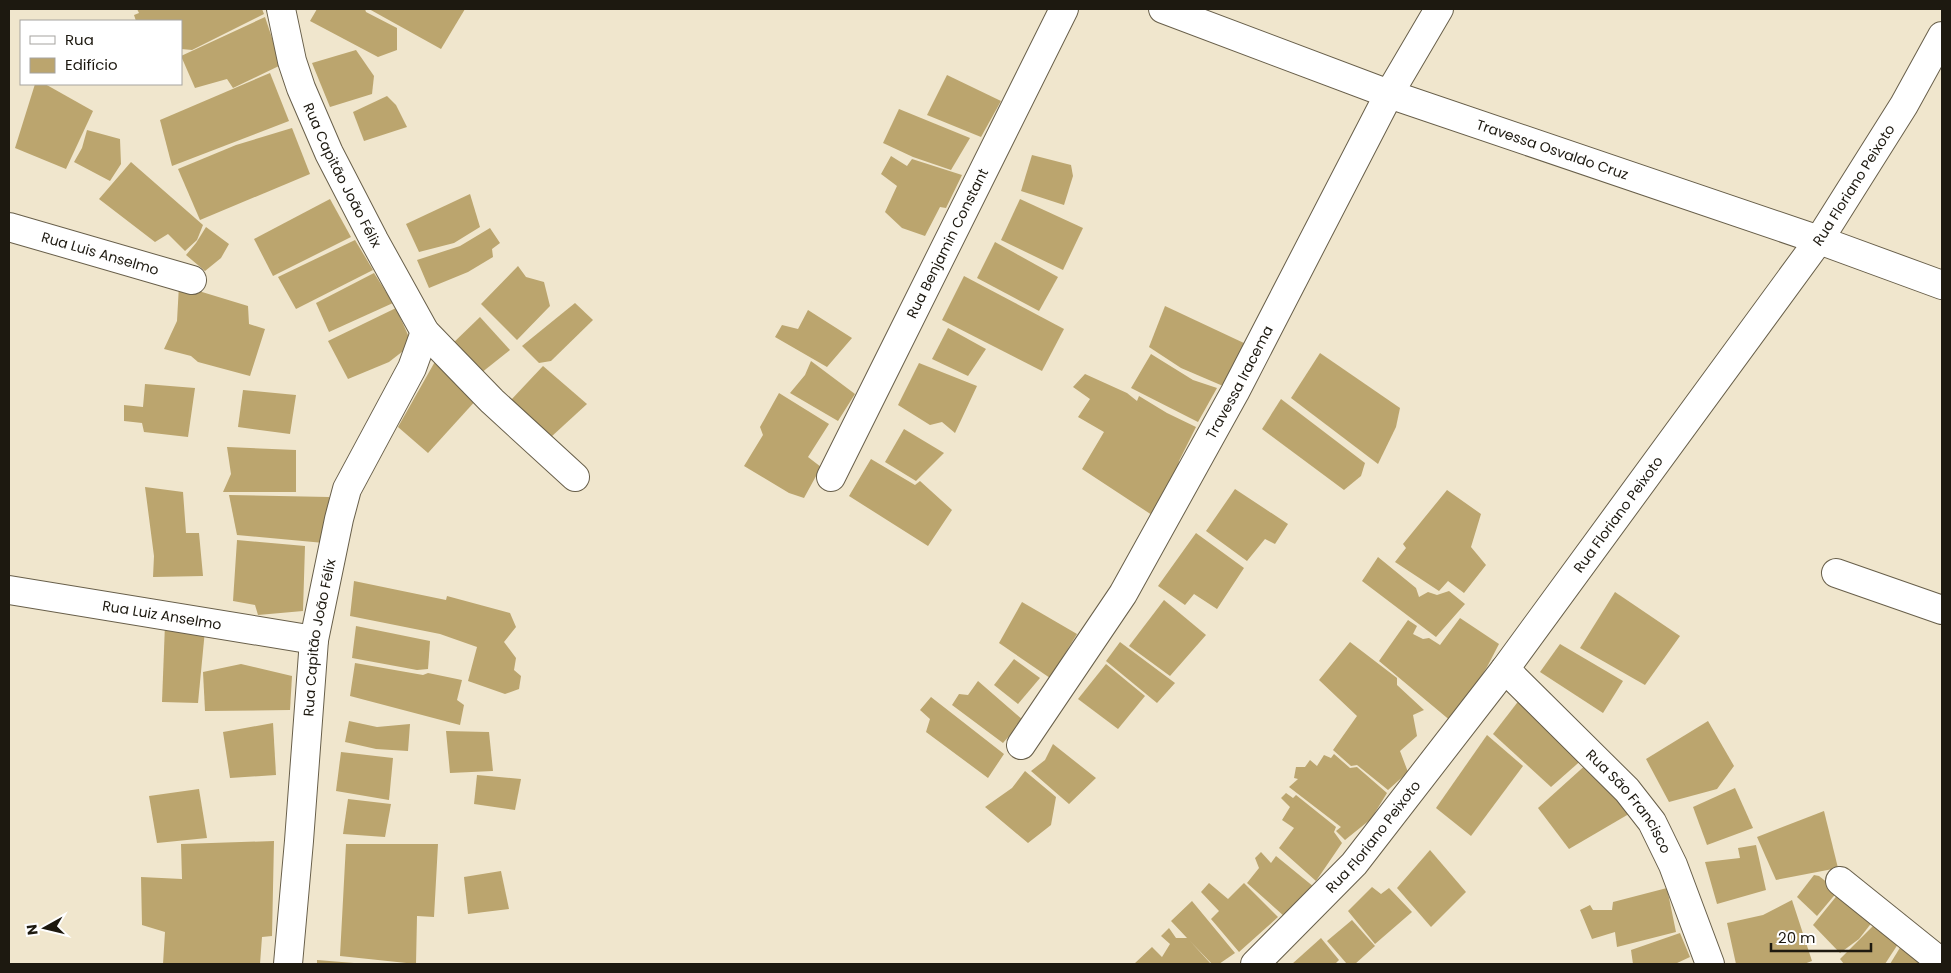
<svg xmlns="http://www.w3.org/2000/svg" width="1951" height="973" viewBox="0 0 1951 973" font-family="Poppins,sans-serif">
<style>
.building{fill:#bba56e}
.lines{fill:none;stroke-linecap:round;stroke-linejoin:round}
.street-casing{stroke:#685f4a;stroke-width:30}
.street{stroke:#fff;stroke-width:28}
.labels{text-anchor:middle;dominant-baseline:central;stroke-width:4.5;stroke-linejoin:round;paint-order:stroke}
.street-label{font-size:14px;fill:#1d1910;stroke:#fff}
</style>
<rect width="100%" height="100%" fill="#f0e6cd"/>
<g class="building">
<path d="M137 9H262L264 14 192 50 181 49V21H136L134 15 139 13Z"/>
<path d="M317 9H365L366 12 397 28V50L378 57 310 21Z"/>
<path d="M369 9H465L441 49Z"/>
<path d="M265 17 281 65 233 88 227 79 195 88 181 56Z"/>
<path d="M356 50 374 76 372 94 330 107 312 63Z"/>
<path d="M270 73 289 121 172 166 160 120Z"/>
<path d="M947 75 1001 101 981 137 927 115Z"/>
<path d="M35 84H45L93 111 66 169 15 148Z"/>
<path d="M387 96 396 105 407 127 364 141 353 112Z"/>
<path d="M899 109 970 138 951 170 913 157 883 143Z"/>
<path d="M292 128 310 174 200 220 178 169 236 145Z"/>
<path d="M87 130 120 139 121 164 110 181 74 162 82 148Z"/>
<path d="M1032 155 1071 165 1073 176 1064 205 1021 191Z"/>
<path d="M891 156 907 166 912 159 962 175 946 208 940 207 925 236 902 228 885 212 897 186 881 174Z"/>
<path d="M131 162 203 225 197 240 185 251 168 234 155 242 99 199Z"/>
<path d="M470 194 480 227 454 243 419 252 406 224Z"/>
<path d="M330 199 351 237 273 276 254 239Z"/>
<path d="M1020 199 1083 228 1063 270 1001 240Z"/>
<path d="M206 227 229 244 221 258 205 271 186 255 196 243Z"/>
<path d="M490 228 500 243 492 249 493 257 468 272 429 288 417 260 460 246Z"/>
<path d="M355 240 373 270 296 309 278 277Z"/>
<path d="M995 242 1058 277 1039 311 977 278Z"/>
<path d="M518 266 526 277 544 282 550 306 517 340 481 304Z"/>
<path d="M374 273 393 303 329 332 316 303Z"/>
<path d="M964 276 1064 329 1042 371 942 320Z"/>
<path d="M179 285 248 306 249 324 265 329 250 376 198 362 191 356 164 349 177 321Z"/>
<path d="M575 303 593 320 551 361 539 363 522 346Z"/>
<path d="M1165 306 1246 344 1223 386 1181 368 1149 347Z"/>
<path d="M396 308 412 344 389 362 348 379 328 341Z"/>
<path d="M808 310 852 338 827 367 775 337 782 325 798 329Z"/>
<path d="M480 317 510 350 476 377 449 347Z"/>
<path d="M948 328 986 349 968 376 932 359Z"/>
<path d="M1320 353 1400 408 1396 427 1378 464 1291 398Z"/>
<path d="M1151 354 1193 380 1217 388 1198 422 1131 388Z"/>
<path d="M437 358 478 398 428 453 398 427Z"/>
<path d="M811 361 855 394 838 421 790 393 805 375Z"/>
<path d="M919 363 977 386 955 433 942 422 930 425 898 405Z"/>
<path d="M543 366 587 404 551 437 511 400Z"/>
<path d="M1085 374 1127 393 1137 401 1139 396 1167 413 1196 427 1179 461 1175 488 1155 517 1082 469 1104 432 1078 417 1090 399 1073 387Z"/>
<path d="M145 384 195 388 188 437 144 432 142 423 124 421V405L143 407Z"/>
<path d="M243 390 296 395 290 434 238 427Z"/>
<path d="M779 393 829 424 808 457 821 467 804 498 789 493 744 466 763 435 760 427Z"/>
<path d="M1281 399 1365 463 1361 476 1344 490 1262 429Z"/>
<path d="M904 429 944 453 916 481 885 462Z"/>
<path d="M227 447 296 450V492H223L231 474Z"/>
<path d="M871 459 915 485 920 481 952 510 928 546 849 496Z"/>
<path d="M145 487 183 492 186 533H199L203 576 153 577 154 556Z"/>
<path d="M1235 489 1288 524 1275 544 1265 539 1247 561 1206 531Z"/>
<path d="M1447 490 1481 514 1471 547 1486 565 1464 593 1448 581 1439 591 1395 562 1406 548 1403 544Z"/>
<path d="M229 495 329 497 332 528 324 543 237 535Z"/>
<path d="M1196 533 1244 568 1217 609 1194 594 1185 605 1158 586Z"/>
<path d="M237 540 305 546 303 611 258 615 255 605 233 601Z"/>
<path d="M1378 557 1416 588 1419 597 1428 592 1437 595 1449 591 1465 604 1436 637 1362 581Z"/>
<path d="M354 581 446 600 447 596 510 613 516 627 504 642 516 658 514 670 521 676 519 689 505 694 468 681 477 647 440 634 350 616Z"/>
<path d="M1615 592 1680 636 1645 685 1580 648Z"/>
<path d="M1164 600 1206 635 1170 676 1129 646Z"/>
<path d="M1022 602 1077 634 1050 678 999 643Z"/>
<path d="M1460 618 1499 644 1487 667 1452 722 1379 661 1408 620 1417 626 1413 634 1423 639 1429 638 1440 645Z"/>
<path d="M165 624 205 630 198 703 162 702Z"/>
<path d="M356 626 430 641 428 669 417 670 352 658Z"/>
<path d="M1120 642 1175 683 1157 703 1106 661Z"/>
<path d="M1350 642 1397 678V685L1424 710 1413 715 1417 736 1400 751 1408 772 1388 790 1357 765 1351 766 1333 750 1357 716 1319 680Z"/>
<path d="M1560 644 1623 681 1603 713 1540 672Z"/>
<path d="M1014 659 1040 678 1018 704 994 685Z"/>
<path d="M355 663 423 675 428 673 462 680 457 700 464 705 460 725 350 696Z"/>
<path d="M241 664 292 676 290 710 205 711 203 672Z"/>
<path d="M1106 664 1145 696 1118 729 1078 699Z"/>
<path d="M978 681 1023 720 1003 743 952 705 959 694 968 695Z"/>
<path d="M931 697 1004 754 988 778 926 732 930 719 920 710Z"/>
<path d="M1520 699 1585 757 1551 787 1493 734Z"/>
<path d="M349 721 377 727 410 724 408 751 376 749 345 742Z"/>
<path d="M1708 721 1734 766 1717 789 1669 802 1646 759Z"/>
<path d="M273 723 276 775 230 778 223 732Z"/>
<path d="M446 731 489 732 493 771 450 773Z"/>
<path d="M1487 735 1523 766 1471 836 1436 808Z"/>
<path d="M1053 744 1096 778 1069 804 1031 771 1045 760Z"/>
<path d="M341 752 393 758 389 800 336 791Z"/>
<path d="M1334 754 1350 768 1357 767 1387 793 1371 819 1345 840 1336 831 1341 827 1289 787 1298 779 1294 778 1296 767H1305L1310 760 1317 766 1324 755 1331 758Z"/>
<path d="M1589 762 1634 811 1569 849 1538 808Z"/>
<path d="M1025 771 1056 797 1051 825 1028 843 985 807 1012 788Z"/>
<path d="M477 775 521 779 515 810 474 804Z"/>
<path d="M1735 788 1753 828 1707 845 1693 807Z"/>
<path d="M199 789 207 838 157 843 149 796Z"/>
<path d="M1286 793 1293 798 1296 795 1336 827 1334 832 1342 843 1316 881 1279 848 1294 828 1282 820 1290 807 1281 798Z"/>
<path d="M348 799 391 804 385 837 343 834Z"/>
<path d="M1824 811 1838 868 1776 880 1757 837Z"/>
<path d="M274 841 272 936 262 937 260 964H163L165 932 142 925 141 877 182 879 181 844Z"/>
<path d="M346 844H438L434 917 417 916 416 964 340 956Z"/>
<path d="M1756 845 1766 890 1717 904 1705 862 1740 858 1738 848Z"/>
<path d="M1430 850 1466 892 1431 927 1397 888Z"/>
<path d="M1261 852 1271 863 1276 856 1314 887 1285 917 1247 883 1259 868 1255 858Z"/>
<path d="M501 871 509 909 468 914 464 877Z"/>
<path d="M1814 875 1819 876 1838 891 1817 916 1797 897Z"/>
<path d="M1209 883 1228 899 1244 883 1278 917 1239 952 1211 919 1219 911 1201 892Z"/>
<path d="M1372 887 1381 894 1389 888 1412 912 1375 944 1348 911Z"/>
<path d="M1667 888 1676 932 1617 947 1615 932 1592 939 1580 910 1590 905 1593 910H1612L1613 902Z"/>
<path d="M1839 893 1873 921 1859 939 1840 953 1813 925Z"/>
<path d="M1792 900 1812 961 1804 964H1736L1727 923 1763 915Z"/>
<path d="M1192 901 1235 953 1219 964H1212L1190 941 1211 964H1134L1152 947 1162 957 1170 944 1161 936 1169 928 1176 938H1187L1171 921Z"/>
<path d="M1352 920 1375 946 1355 964H1347L1327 941Z"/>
<path d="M1875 924 1900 941 1885 964H1844L1840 959Z"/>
<path d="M1680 933 1690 957 1675 964H1633L1631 950Z"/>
<path d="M1321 938 1339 960 1335 964H1292Z"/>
<path d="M1901 946 1926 964H1890Z"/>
<path d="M317 960 354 963V964H317Z"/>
</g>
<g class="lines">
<g class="street-casing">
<g id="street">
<path id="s1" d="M281 9 292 61 301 88 329 153 374 240 425 332 492 401 575 477"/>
<path id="s2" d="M1163 9 1389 94 1819 240 1942 285"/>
<path id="s3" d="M9 227 192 280"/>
<path id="s4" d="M831 477 1064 9"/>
<path d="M1836 573 1942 610"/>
<path id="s5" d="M9 590 314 640"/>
<path id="s6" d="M1505 669 1627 790 1652 822 1673 865 1710 964"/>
<path id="s7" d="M1021 745 1123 594 1235 392 1389 94 1439 9"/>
<path d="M1840 881 1942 963"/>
<path id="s8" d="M288 964 299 841 314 640 339 519 347 489 412 368 425 332"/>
<path id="s9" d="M1255 964 1354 864 1505 669 1819 240 1904 105 1942 36"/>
</g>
</g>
<use href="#street" class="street"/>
</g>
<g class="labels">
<g class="street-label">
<text stroke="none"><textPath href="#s2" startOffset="414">Travessa Osvaldo Cruz</textPath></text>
<text stroke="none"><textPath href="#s1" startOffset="178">Rua Capitão João Félix</textPath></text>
<text stroke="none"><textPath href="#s9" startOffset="984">Rua Floriano Peixoto</textPath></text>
<text stroke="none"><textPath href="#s4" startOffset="261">Rua Benjamin Constant</textPath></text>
<text stroke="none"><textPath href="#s3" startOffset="95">Rua Luis Anselmo</textPath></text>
<text stroke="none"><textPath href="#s7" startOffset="424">Travessa Iracema</textPath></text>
<text stroke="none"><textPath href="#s9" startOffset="579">Rua Floriano Peixoto</textPath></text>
<text stroke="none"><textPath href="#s5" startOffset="155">Rua Luiz Anselmo</textPath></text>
<text stroke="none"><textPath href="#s8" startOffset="328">Rua Capitão João Félix</textPath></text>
<text stroke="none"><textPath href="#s6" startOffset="182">Rua São Francisco</textPath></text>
<text stroke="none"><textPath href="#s9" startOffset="174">Rua Floriano Peixoto</textPath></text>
</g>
</g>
<rect width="1951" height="973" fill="none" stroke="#1d1910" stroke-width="20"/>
<rect x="20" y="20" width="162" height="65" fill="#ffffff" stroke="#a5a39f"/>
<rect x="30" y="36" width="25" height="8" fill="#ffffff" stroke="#a5a39f"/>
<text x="65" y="45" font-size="15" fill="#1d1910">Rua</text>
<rect x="30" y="58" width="25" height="15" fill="#bba56e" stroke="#a5a39f"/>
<text x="65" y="70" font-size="15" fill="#1d1910">Edifício</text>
<g transform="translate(45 928) rotate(262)" stroke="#ffffff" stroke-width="4" paint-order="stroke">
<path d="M0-4L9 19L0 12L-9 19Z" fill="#1d1910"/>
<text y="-8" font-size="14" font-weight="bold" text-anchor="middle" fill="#1d1910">N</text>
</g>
<path d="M1771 943v8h100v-8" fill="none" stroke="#1d1910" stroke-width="2.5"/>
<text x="1778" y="943" font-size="15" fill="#1d1910" stroke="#ffffff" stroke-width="4" paint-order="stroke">20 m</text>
</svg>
